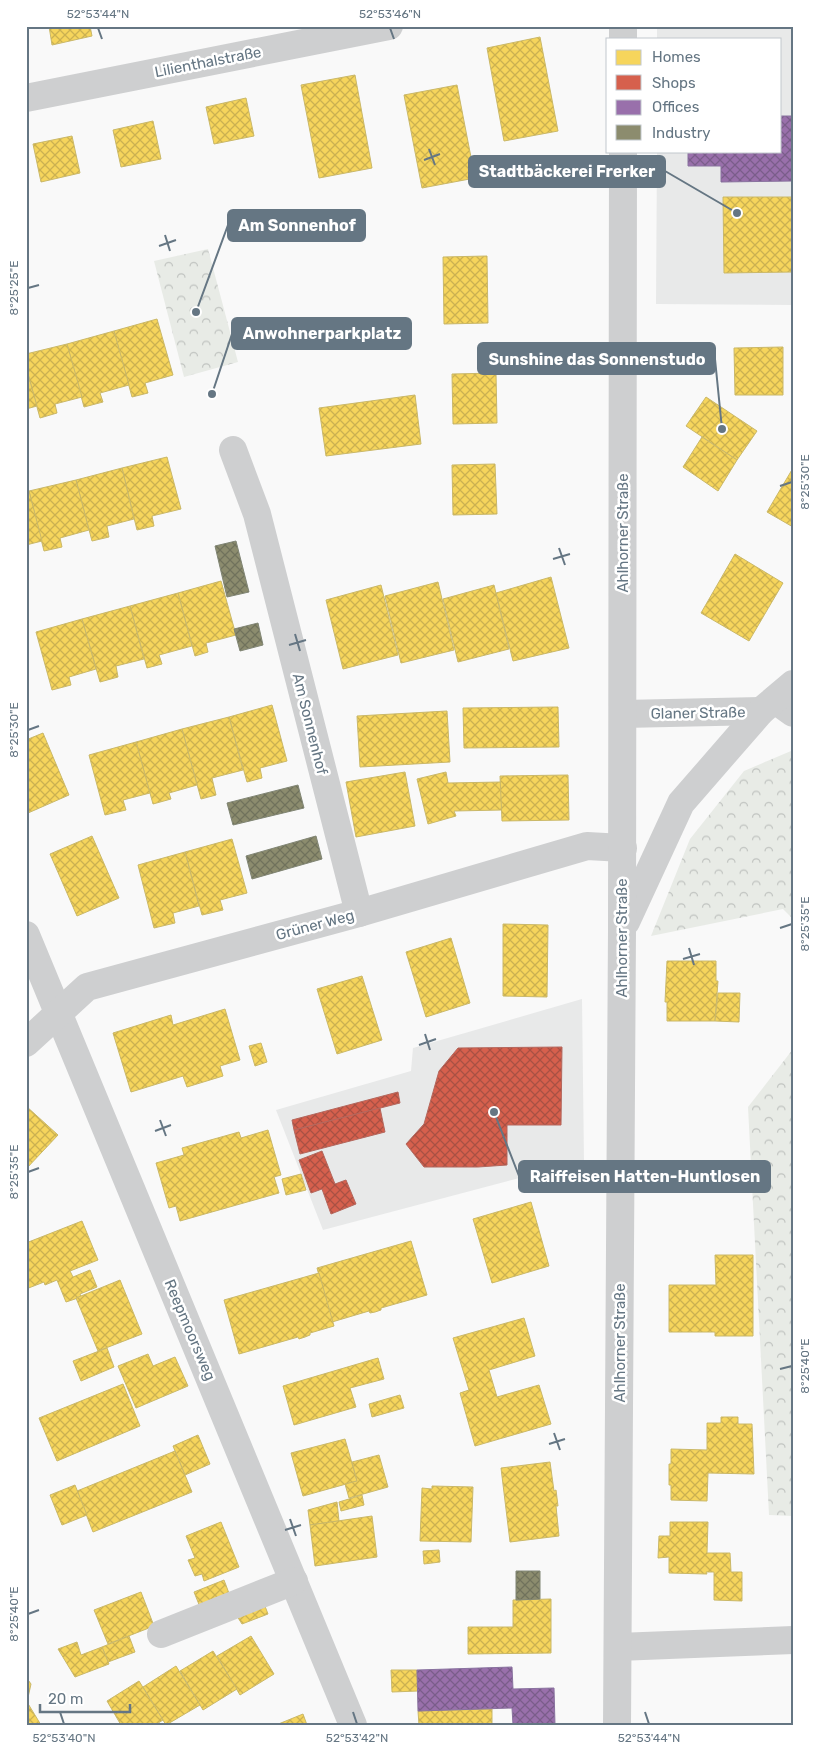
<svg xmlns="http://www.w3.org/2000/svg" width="819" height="1751" viewBox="0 0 819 1751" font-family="Rubik,sans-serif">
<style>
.built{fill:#e8e9e9}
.forest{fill:url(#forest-crowns)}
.homes{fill:url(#homes-cross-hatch);stroke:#cab868}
.shops{fill:url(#shops-cross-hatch);stroke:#b4675d}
.offices{fill:url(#offices-cross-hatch);stroke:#89729f}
.industry{fill:url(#industry-cross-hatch);stroke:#808574}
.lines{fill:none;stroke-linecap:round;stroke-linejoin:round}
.minor{stroke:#cecfd0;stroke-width:28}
.ticks{fill:none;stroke:#657683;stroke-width:2}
.labels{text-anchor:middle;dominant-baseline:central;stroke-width:5;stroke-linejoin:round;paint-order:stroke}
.street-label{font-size:15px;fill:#657683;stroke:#fff}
.leader{fill:none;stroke:#657683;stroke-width:2}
.callout-dot{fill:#657683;stroke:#fff;stroke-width:2}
.callout{fill:#657683;stroke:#657683;stroke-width:2}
.callout-label{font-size:16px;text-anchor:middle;font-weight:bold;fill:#fff}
.neatline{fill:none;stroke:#657683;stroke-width:2}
.ticks-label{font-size:12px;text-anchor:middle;fill:#657683}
</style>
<defs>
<pattern id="forest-crowns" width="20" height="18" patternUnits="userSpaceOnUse" patternTransform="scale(1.25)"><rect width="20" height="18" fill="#e8ebe6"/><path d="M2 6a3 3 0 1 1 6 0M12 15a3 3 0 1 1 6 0" fill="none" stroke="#c0c3c0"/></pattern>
<pattern id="homes-cross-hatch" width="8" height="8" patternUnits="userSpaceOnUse" patternTransform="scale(1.25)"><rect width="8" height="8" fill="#f6d55c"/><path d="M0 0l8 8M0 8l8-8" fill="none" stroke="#cbb151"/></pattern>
<pattern id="shops-cross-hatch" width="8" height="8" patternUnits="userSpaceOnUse" patternTransform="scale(1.25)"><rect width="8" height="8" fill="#d6604d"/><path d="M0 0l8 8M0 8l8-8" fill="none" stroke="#a85144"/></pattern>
<pattern id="offices-cross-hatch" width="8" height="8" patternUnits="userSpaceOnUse" patternTransform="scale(1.25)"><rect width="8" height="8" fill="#9970ab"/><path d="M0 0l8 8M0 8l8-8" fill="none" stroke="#7a5d8a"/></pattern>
<pattern id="industry-cross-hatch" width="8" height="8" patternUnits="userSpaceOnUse" patternTransform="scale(1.25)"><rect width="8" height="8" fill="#8c8c6e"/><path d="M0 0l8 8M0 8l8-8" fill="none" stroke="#70725c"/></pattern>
</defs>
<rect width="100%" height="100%" fill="#f9f9f9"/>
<g class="built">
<path d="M657 26H793V305L656 304 657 151H780V39H657Z"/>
<path d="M582 999 584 1161 323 1230 276 1110 411 1071 413 1048Z"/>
</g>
<g class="forest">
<path d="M208 249 238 362 184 377 154 261Z"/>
<path d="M791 751 793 752V919L783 909 651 936 690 839 744 771Z"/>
<path d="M793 1049V1516L769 1515 748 1107Z"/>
</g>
<g class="homes">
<path d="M49 26H90L92 36 52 45Z"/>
<path d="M540 37 558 131 504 141 487 48Z"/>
<path d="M355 75 372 168 319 178 301 85Z"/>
<path d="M457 85 475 178 422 188 404 95Z"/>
<path d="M246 98 254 136 214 144 206 107Z"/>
<path d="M153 121 161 159 121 167 113 130Z"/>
<path d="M72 136 80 173 41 182 33 144Z"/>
<path d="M723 197H793V272L724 273Z"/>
<path d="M487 256 488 323 444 324 443 257Z"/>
<path d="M157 319 173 375 145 383 148 393 132 397 114 331Z"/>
<path d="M114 331 129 385 100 393 103 402 84 407 67 344Z"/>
<path d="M67 344 82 397 55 404 57 413 40 418 26 367V354Z"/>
<path d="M783 347V395H735L734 348Z"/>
<path d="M26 367 37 406 26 409Z"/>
<path d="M496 373 497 423 453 424 452 374Z"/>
<path d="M415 395 421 444 326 456 319 408Z"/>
<path d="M706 397 757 431 737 460 686 426Z"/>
<path d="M702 437 737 460 718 491 683 467Z"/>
<path d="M167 457 181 509 152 516 154 526 137 530 122 468Z"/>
<path d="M495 464 497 514 453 515 452 465Z"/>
<path d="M122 468 134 519 107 526 109 537 92 541 76 480Z"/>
<path d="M793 468V527L767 512Z"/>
<path d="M76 480 89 530 60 538 62 547 44 551 29 491Z"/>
<path d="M29 491 42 541 26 545V492Z"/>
<path d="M735 554 783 583 749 641 701 613Z"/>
<path d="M551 577 569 648 513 661 496 593Z"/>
<path d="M221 581 236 635 206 643 208 652 195 656 178 593Z"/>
<path d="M438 582 454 650 401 663 385 596Z"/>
<path d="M381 585 398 655 343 669 326 600Z"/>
<path d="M494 585 509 649 458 662 443 599Z"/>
<path d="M178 593 192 646 159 655 162 664 147 668 130 606Z"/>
<path d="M130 606 144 659 116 666 118 677 100 682 82 619Z"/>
<path d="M82 619 96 669 69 677 71 685 52 690 36 632Z"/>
<path d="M272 705 287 761 260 768 262 778 247 782 229 717Z"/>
<path d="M558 707 559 747 464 748 463 708Z"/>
<path d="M447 711 450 762 360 767 357 716Z"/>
<path d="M229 717 243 770 212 778 216 795 201 799 182 729Z"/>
<path d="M182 729 197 785 169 793 171 799 153 804 136 742Z"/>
<path d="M43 733 69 795 28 813 26 809V740Z"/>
<path d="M136 742 150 793 123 800 126 810 105 815 89 755Z"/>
<path d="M405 772 415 826 356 837 346 782Z"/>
<path d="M446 772 448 783 501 782 502 810 454 811 456 816 428 824 417 779Z"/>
<path d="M568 775 569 820 502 821 500 776Z"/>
<path d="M92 836 119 898 77 916 50 854Z"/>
<path d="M232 839 247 893 220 900 223 910 202 915 185 852Z"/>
<path d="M185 852 199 906 173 913 175 923 154 928 138 865Z"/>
<path d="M503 924 548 925 547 997 503 996Z"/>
<path d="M451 938 470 1003 426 1017 406 952Z"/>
<path d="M667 961H716V981H718L715 1021H667V1002H665Z"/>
<path d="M362 976 382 1040 337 1054 317 989Z"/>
<path d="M718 993H740L739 1022 715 1021Z"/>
<path d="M225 1009 240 1060 220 1066 223 1076 187 1087 183 1076 131 1092 113 1033 171 1015 173 1025Z"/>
<path d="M261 1043 267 1062 255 1066 249 1046Z"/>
<path d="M26 1106 58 1135 26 1169Z"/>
<path d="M268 1130 281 1175 274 1177 279 1193 180 1221 176 1206 169 1208 156 1163 184 1155 182 1148 239 1132 241 1138Z"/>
<path d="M301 1174 306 1190 286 1195 282 1179Z"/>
<path d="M531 1202 549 1266 492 1283 473 1219Z"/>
<path d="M82 1221 98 1260 70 1271 73 1277 90 1270 97 1287 80 1294 81 1297 66 1302 57 1280 45 1285 44 1282 26 1289V1243Z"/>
<path d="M411 1241 427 1295 381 1308V1310L375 1312 370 1313 369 1311 332 1322 317 1268Z"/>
<path d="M715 1255H753V1336H715V1332H669V1285H716Z"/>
<path d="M319 1273 334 1326 310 1333V1335L305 1337 299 1339 298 1337 239 1354 224 1300Z"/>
<path d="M120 1280 142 1334 98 1351 76 1298Z"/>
<path d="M524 1318 535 1356 489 1370 497 1397 539 1385 551 1424 475 1446 460 1393 469 1390 453 1338Z"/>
<path d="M107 1348 114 1367 81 1381 73 1361Z"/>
<path d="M148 1354 153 1366 175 1357 188 1386 136 1408 118 1366Z"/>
<path d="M378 1358 384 1379 350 1388 356 1407 294 1425 283 1386Z"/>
<path d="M123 1384 140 1426 57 1461 39 1418Z"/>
<path d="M400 1395 404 1408 372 1417 369 1404Z"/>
<path d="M721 1417H738V1424H752L754 1474 708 1473 707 1501 671 1500V1485H669V1464H671V1449L707 1450V1423H721Z"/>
<path d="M198 1435 210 1464 185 1475 173 1446Z"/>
<path d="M345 1439 357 1481 303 1496 291 1453Z"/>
<path d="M175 1451 192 1492 93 1532 77 1491Z"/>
<path d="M379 1455 388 1487 349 1498 345 1484 357 1481 352 1462Z"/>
<path d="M550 1462 554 1491 556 1490 558 1506H556L559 1536 510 1542 501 1468Z"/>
<path d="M75 1485 87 1515 62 1525 50 1495Z"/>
<path d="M432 1486 473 1487 471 1542 420 1541 422 1488 432 1489Z"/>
<path d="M362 1495 364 1505 341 1511 339 1502Z"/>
<path d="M337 1502 339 1521 310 1525 308 1510Z"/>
<path d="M372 1516 377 1557 315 1566 310 1525Z"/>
<path d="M221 1522 239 1567 204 1581 202 1574 195 1576 188 1560 195 1558 186 1536Z"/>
<path d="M670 1522H708L707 1553H730L731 1572H742V1601L714 1600V1572H706L707 1574 669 1573V1557L658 1558 659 1536H670Z"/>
<path d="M439 1550 440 1562 424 1564 423 1551Z"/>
<path d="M224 1580 230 1596 200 1607 194 1592Z"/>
<path d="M141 1592 154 1626 108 1644 94 1610Z"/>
<path d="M551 1599V1653L468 1654V1627H513V1600Z"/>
<path d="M263 1601 268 1614 242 1624 235 1613Z"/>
<path d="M129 1636 135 1652 108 1662 102 1647Z"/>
<path d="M251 1636 274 1674 240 1695 217 1656Z"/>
<path d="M77 1642 81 1655 102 1647 109 1664 75 1677 58 1649Z"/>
<path d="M213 1651 237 1689 203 1710 180 1671Z"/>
<path d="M176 1666 200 1705 166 1725 143 1687Z"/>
<path d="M391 1670H417L418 1691 392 1692Z"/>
<path d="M26 1677 31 1684 27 1702 41 1725H26Z"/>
<path d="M139 1681 163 1720 155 1725H121L107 1701Z"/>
<path d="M492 1709V1725H419L418 1711Z"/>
<path d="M303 1714 307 1725H276Z"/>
</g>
<g class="shops">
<path d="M562 1047 561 1125H507V1165L478 1167H424L406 1144 424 1124 439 1071 458 1048Z"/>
<path d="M398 1092 400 1103 294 1130 292 1120Z"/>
<path d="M380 1108 385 1132 300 1154 294 1130Z"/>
<path d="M322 1151 335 1184 346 1180 356 1204 331 1214 322 1189 311 1193 299 1160Z"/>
</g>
<g class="offices">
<path d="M780 116H793V181L721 182V166H688V151H780Z"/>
<path d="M512 1667 513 1689 554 1688 555 1725H513L512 1708 418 1711 417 1670Z"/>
</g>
<g class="industry">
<path d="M236 541 249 592 227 597 215 546Z"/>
<path d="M258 623 263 645 240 651 234 629Z"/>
<path d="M298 785 304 808 233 825 227 803Z"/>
<path d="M316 836 322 859 252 879 246 856Z"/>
<path d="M516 1571H540V1599L516 1600Z"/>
</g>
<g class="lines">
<g class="minor">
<path d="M623 39V26"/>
<path d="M26 98 389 26"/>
<path d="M233 450 257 514 359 913"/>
<path d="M775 700 793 713"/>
<path d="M623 714 761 711"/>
<path d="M626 922 681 803 761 711 793 684"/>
<path d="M26 935 353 1725"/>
<path d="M26 1043 87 987 359 913 587 846 623 848"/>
<path d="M161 1634 294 1581"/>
<path d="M618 1647 793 1640"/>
<path d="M617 1725 622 930 623 151"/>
</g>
</g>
<path class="ticks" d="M98 28 102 39M390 28 394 39M429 149 435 165M424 160 440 154M165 235 170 251M159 246 176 240M28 288 39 285M780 486 792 482M559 548 565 565M553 559 570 554M295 634 300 651M289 645 306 640M28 730 39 726M780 928 792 924M689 948 694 965M683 959 700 954M425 1034 430 1050M419 1045 436 1039M160 1120 166 1136M155 1131 171 1125M28 1172 39 1168M780 1369 792 1366M554 1433 560 1450M549 1444 565 1439M290 1519 296 1536M285 1530 301 1525M28 1614 39 1610M60 1712 64 1724M353 1712 357 1724M645 1712 649 1724"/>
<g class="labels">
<g class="street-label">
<text transform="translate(208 62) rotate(-11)">Lilienthalstraße</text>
<text transform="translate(623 533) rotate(-90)">Ahlhorner Straße</text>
<text transform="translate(698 713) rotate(-1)">Glaner Straße</text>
<text transform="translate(310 724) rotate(76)">Am Sonnenhof</text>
<text transform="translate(315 925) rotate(-15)">Grüner Weg</text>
<text transform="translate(622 938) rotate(-90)">Ahlhorner Straße</text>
<text transform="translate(190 1330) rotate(67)">Reepmoorsweg</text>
<text transform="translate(620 1343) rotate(-90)">Ahlhorner Straße</text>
</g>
</g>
<path class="leader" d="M737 213L665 171M196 312L228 225M212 394L232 334M722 429L715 359M494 1112L519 1176"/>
<g class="callout-dot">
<circle cx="737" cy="213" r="5"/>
<circle cx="196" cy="312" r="5"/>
<circle cx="212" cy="394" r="5"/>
<circle cx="722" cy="429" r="5"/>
<circle cx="494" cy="1112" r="5"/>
</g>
<g class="callout">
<rect x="469" y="156" width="196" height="31" rx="5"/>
<rect x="228" y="210" width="137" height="31" rx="5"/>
<rect x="232" y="318" width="179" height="31" rx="5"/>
<rect x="478" y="343" width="237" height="31" rx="5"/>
<rect x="519" y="1161" width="251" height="31" rx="5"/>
</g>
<g class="callout-label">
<text x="567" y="177">Stadtbäckerei Frerker</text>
<text x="297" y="231">Am Sonnenhof</text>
<text x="322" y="339">Anwohnerparkplatz</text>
<text x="597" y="365">Sunshine das Sonnenstudo</text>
<text x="645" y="1182">Raiffeisen Hatten-Huntlosen</text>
</g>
<rect width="819" height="1751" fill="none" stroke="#ffffff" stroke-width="55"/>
<rect x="606" y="38" width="175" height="115" fill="#ffffff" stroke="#c1c8cd"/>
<rect x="616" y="50" width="25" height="15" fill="#f6d55c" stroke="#c1c8cd"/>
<text x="652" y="62" font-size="15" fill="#657683">Homes</text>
<rect x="616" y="75" width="25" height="15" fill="#d6604d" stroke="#c1c8cd"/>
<text x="652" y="88" font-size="15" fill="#657683">Shops</text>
<rect x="616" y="100" width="25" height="15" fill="#9970ab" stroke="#c1c8cd"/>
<text x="652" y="112" font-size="15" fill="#657683">Offices</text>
<rect x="616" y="125" width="25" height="15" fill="#8c8c6e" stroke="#c1c8cd"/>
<text x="652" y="138" font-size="15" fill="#657683">Industry</text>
<path d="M40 1704v8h90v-8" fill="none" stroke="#657683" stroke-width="2.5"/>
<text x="48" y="1704" font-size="15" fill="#657683" stroke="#ffffff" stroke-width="4" paint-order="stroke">20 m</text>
<rect x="28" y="28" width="764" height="1696" class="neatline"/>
<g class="ticks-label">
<text x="98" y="18">52°53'44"N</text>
<text x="390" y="18">52°53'46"N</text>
<text transform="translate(14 288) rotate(-90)" y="4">8°25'25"E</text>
<text transform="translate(805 482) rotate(-90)" y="4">8°25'30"E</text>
<text transform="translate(14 730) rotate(-90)" y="4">8°25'30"E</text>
<text transform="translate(805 924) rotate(-90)" y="4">8°25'35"E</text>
<text transform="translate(14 1172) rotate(-90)" y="4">8°25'35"E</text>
<text transform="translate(805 1366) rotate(-90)" y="4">8°25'40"E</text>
<text transform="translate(14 1614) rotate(-90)" y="4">8°25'40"E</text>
<text x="64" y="1742">52°53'40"N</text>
<text x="357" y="1742">52°53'42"N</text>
<text x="649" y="1742">52°53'44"N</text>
</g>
</svg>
